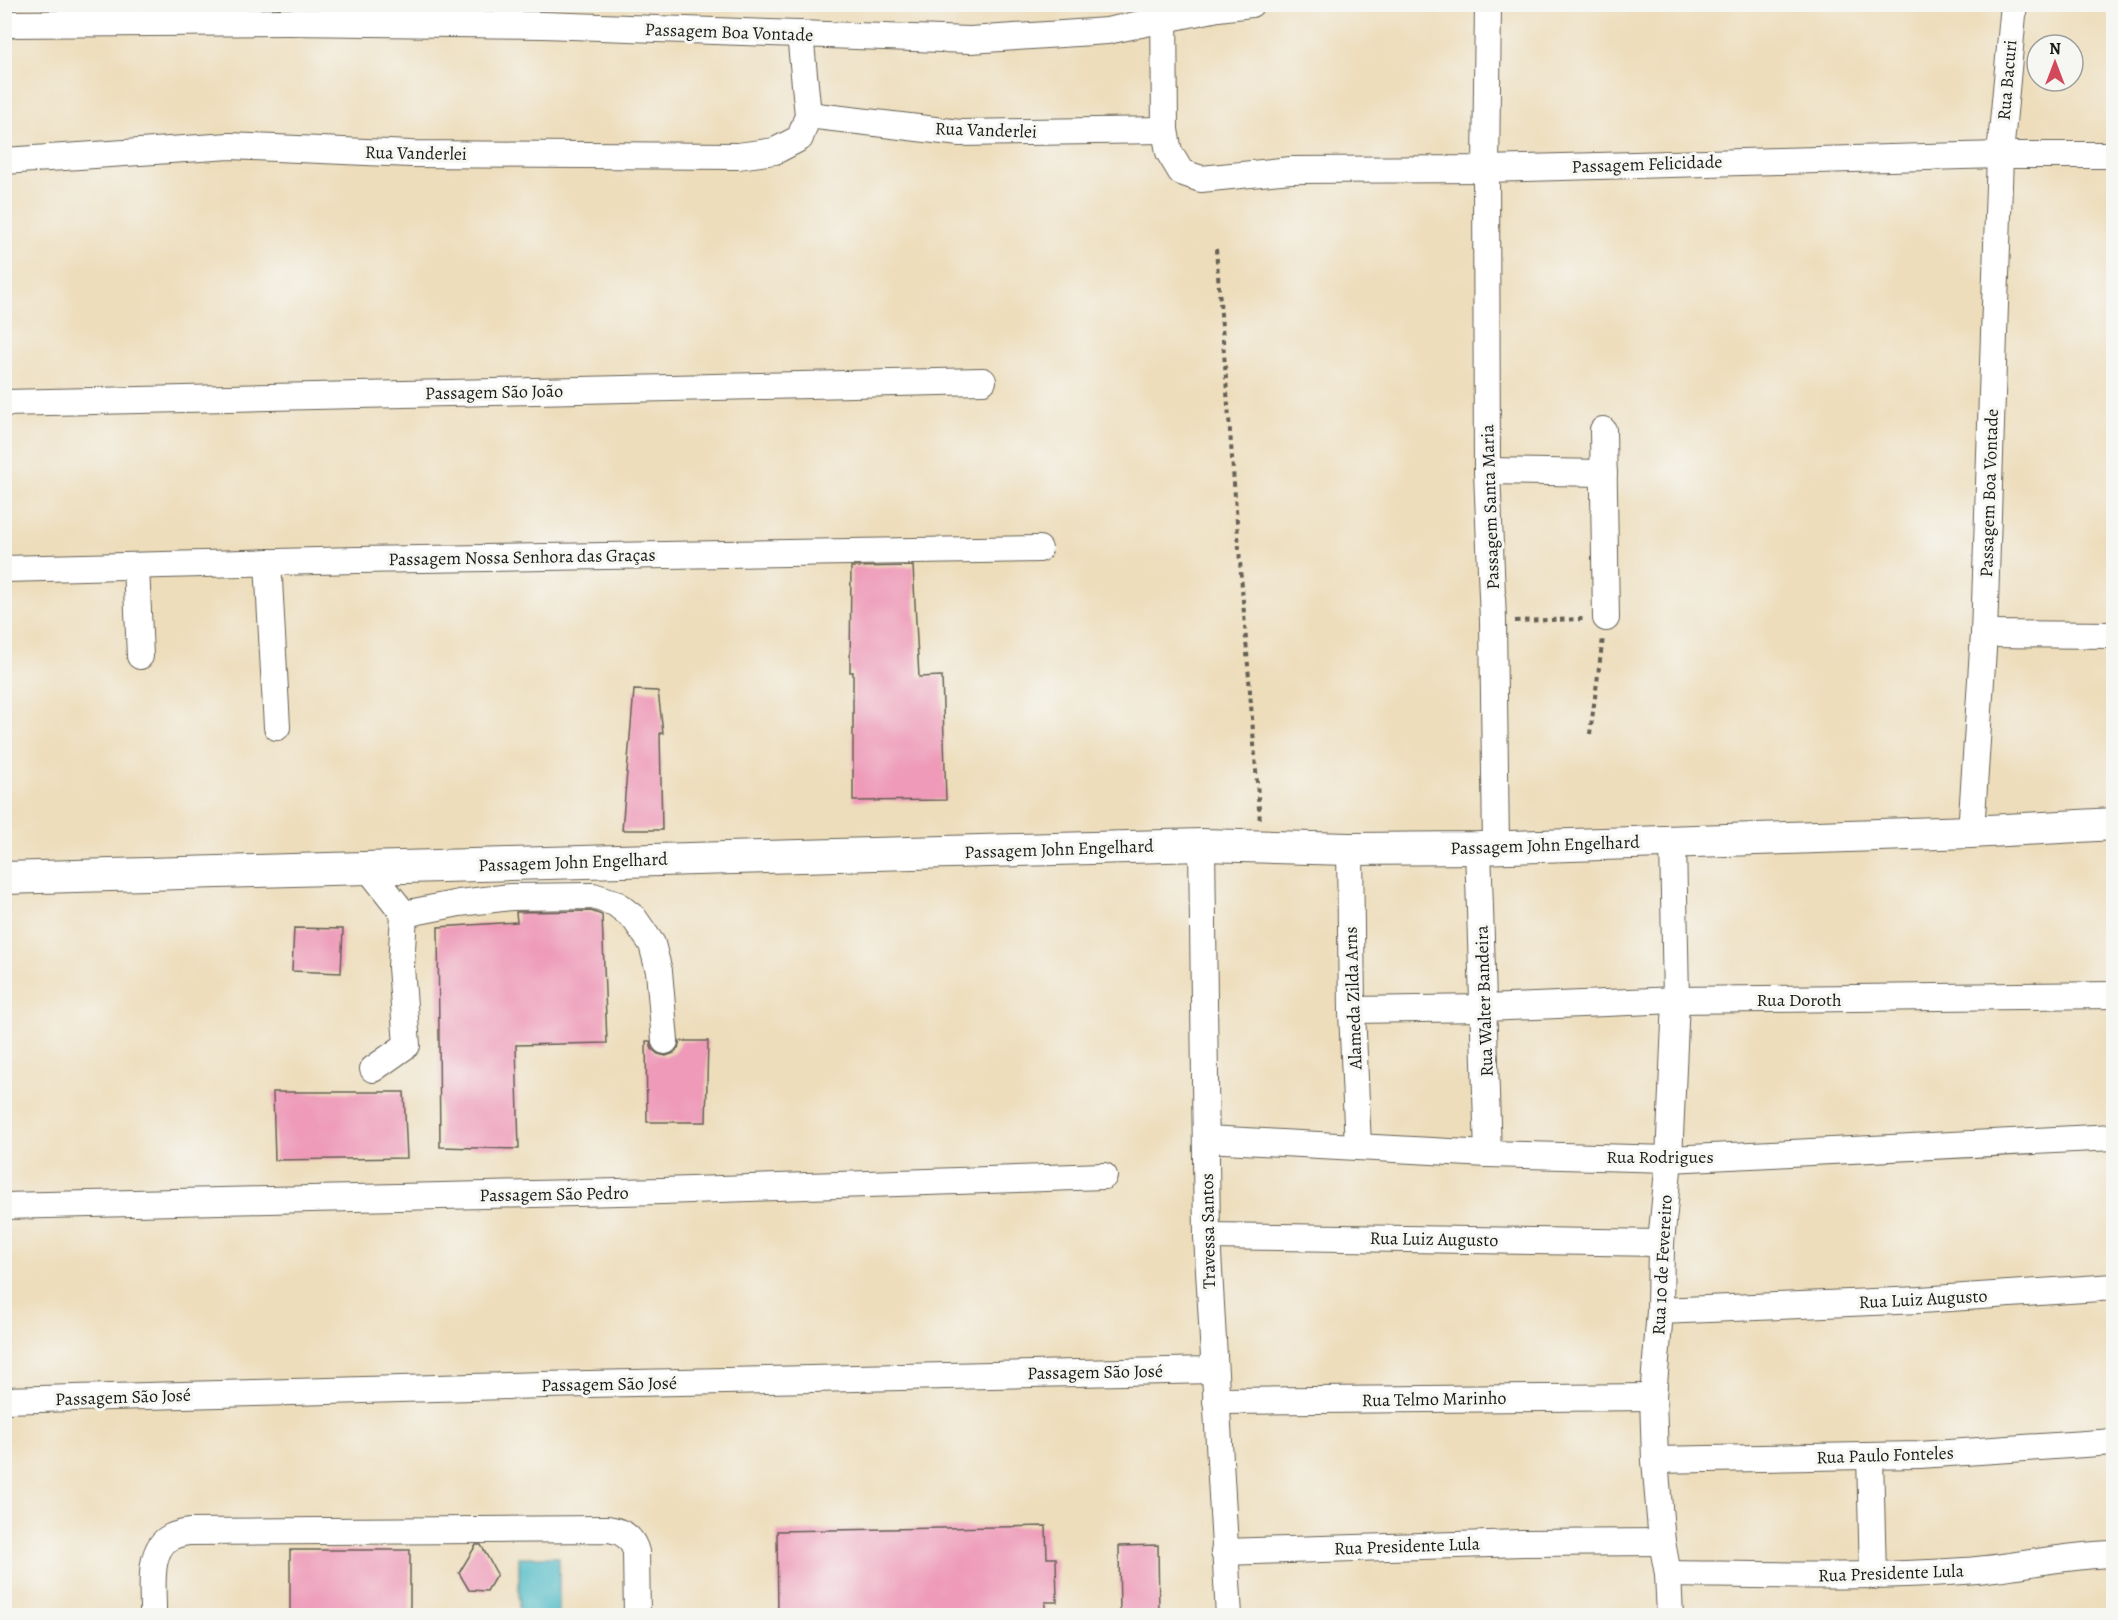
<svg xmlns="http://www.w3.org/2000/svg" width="2118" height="1620" viewBox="0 0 2118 1620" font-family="Alegreya,serif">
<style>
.water{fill:#4bb9c5;stroke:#346a70;stroke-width:1.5}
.building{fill:#ee9ab8}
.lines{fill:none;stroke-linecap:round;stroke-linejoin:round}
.minor-casing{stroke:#656054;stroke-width:28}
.major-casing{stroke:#656054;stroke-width:34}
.path{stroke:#656054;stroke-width:4;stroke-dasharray:4.5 4.5;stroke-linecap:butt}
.minor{stroke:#fff;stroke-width:26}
.major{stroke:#fff;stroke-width:32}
.labels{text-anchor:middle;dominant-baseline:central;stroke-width:6;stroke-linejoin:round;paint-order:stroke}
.street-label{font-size:18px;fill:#1c1c1c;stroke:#f6f6f2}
</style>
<rect width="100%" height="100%" fill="#f6f6f2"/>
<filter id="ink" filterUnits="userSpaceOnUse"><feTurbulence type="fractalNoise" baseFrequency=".0167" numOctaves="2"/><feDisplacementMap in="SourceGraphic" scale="12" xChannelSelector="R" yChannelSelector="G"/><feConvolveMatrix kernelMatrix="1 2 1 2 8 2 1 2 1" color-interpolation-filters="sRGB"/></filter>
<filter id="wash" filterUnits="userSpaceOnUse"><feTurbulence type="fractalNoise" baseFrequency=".008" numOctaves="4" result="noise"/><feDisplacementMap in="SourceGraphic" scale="24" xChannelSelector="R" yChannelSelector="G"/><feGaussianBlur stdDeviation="1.35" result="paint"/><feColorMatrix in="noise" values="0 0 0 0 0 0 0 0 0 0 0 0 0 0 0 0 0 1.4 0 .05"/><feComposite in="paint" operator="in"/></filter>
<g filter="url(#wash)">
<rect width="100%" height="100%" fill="#edddbb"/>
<rect class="water" x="519" y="1557" width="40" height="58"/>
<g id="blocks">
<g class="building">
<path d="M913 566 919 677 942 676 946 800 853 801V672H850L851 567Z"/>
<path d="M634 690 658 691 663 733H660L662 830H622Z"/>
<path d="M591 911 602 915 607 1043 516 1045 519 1149 440 1147 438 927 517 922 516 912Z"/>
<path d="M294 928 343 929 341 973 292 971Z"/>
<path d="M646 1041H650L652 1049 658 1054 666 1056 674 1053 678 1048 680 1041H708L706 1122H647Z"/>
<path d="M273 1092H404L407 1158 275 1160Z"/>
<path d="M1046 1526 1047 1558H1056L1057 1602H1045V1616H778L777 1531Z"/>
<path d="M476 1545H481L497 1574 487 1591 469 1590 459 1573Z"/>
<path d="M1158 1545 1159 1616H1120L1119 1546Z"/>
<rect x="290" y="1550" width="120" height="66"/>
</g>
</g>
</g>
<g filter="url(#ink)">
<use href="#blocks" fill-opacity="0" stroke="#656054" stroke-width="1.5"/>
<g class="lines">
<g class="minor-casing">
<g id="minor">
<path d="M1164 4 1165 130 1169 152 1181 172 1201 179 1291 170 1486 169 2000 155H2114"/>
<path d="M1488 4 1486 169 1487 471 1493 621 1496 846"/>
<path d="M4 24 288 22 543 25 970 40 1107 31 1218 8 1251 4"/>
<path d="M808 115 960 133 1165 130"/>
<path d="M4 161 230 146 411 154 738 156 775 151 800 138 808 115 800 34"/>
<path d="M4 403 983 381"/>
<path d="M1603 430 1606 618"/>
<path d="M1487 471 1604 473"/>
<path d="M268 562 277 727"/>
<path d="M136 566 140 656"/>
<path d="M4 569 357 560 1039 549"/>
<path d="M1984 634 2114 635"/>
<path d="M1971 832 1984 634 2000 155 2014 4"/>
<path d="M1202 845 1207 1236 1229 1616"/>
<path d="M1478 848 1488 1154"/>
<path d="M1350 849 1352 1011 1358 1147"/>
<path d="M368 868 404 914 401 967 407 1045 373 1069"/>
<path d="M404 914 459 903 511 897 593 896 615 903 634 918 652 944 659 971 665 1041"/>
<path d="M1352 1010 1485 1008 1676 1000 2114 995"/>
<path d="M1206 1139 1488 1154 1669 1159 2114 1137"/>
<path d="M4 1206 662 1191 1104 1176"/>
<path d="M1207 1236 1661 1243"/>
<path d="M1660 1311 1920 1300 2114 1287"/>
<path d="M4 1400 543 1385 1213 1370"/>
<path d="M1216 1401 1653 1397"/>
<path d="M1870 1456 1873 1576"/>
<path d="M1655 1460 1919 1455 2114 1442"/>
<path d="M1224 1552 1523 1543 1662 1542"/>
<path d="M1668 1574C1767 1575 1865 1578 1964 1571 2014 1568 2063 1555 2114 1554"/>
<path d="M153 1616C154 1593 146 1549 171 1537 177 1534 183 1533 189 1532L608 1529C622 1531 632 1537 636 1552L637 1616"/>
<path d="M1670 1616 1668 1574 1662 1542 1655 1460 1653 1397 1660 1311 1661 1243 1669 1159 1676 1000 1673 841"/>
</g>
</g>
<g class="major-casing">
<path id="major" d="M4 878 1202 845 1350 849 1478 848 1971 832 2114 824"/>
</g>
<g class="path">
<path d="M1216 249 1260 822"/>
<path d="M1515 621 1585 619"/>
<path d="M1590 734 1603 638"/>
</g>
<use href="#minor" class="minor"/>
<use href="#major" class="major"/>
</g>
</g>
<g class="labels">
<g class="street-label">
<text transform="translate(729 32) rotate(2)">Passagem Boa Vontade</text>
<text transform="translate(2007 80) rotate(-85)">Rua Bacuri</text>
<text transform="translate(986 130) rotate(2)">Rua Vanderlei</text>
<text transform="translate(416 153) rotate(1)">Rua Vanderlei</text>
<text transform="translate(1647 164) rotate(-2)">Passagem Felicidade</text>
<text transform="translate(494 392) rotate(-1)">Passagem São João</text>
<text transform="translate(1989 493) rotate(-88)">Passagem Boa Vontade</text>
<text transform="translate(1490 507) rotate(-92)">Passagem Santa Maria</text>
<text transform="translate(522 557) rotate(-1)">Passagem Nossa Senhora das Graças</text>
<text transform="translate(1545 845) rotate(-2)">Passagem John Engelhard</text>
<text transform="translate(1059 849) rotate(-2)">Passagem John Engelhard</text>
<text transform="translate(573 862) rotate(-2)">Passagem John Engelhard</text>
<text transform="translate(1353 998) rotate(-92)">Alameda Zilda Arns</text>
<text x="1799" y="1000">Rua Doroth</text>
<text transform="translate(1484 1001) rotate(-92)">Rua Walter Bandeira</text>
<text x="1660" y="1157">Rua Rodrigues</text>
<text transform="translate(554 1194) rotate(-1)">Passagem São Pedro</text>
<text transform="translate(1208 1231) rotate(-91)">Travessa Santos</text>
<text transform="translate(1434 1239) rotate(1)">Rua Luiz Augusto</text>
<text transform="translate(1662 1265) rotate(-87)">Rua 10 de Fevereiro</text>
<text transform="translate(1923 1299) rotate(-3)">Rua Luiz Augusto</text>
<text transform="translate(1095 1372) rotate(-1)">Passagem São José</text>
<text transform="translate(609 1384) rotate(-1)">Passagem São José</text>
<text transform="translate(123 1397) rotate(-2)">Passagem São José</text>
<text transform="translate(1434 1399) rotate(-1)">Rua Telmo Marinho</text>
<text transform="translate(1885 1455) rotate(-2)">Rua Paulo Fonteles</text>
<text transform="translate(1407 1546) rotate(-2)">Rua Presidente Lula</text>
<text transform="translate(1891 1573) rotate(-2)">Rua Presidente Lula</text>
</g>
</g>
<rect width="2118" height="1620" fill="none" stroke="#f6f6f2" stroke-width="24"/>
<g transform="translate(2055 63)"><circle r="28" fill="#f6f6f2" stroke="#9f9f9c" stroke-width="1.5"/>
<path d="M0-4.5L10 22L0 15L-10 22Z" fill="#d1495b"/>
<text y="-9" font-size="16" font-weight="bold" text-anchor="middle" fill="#1c1c1c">N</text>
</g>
</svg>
